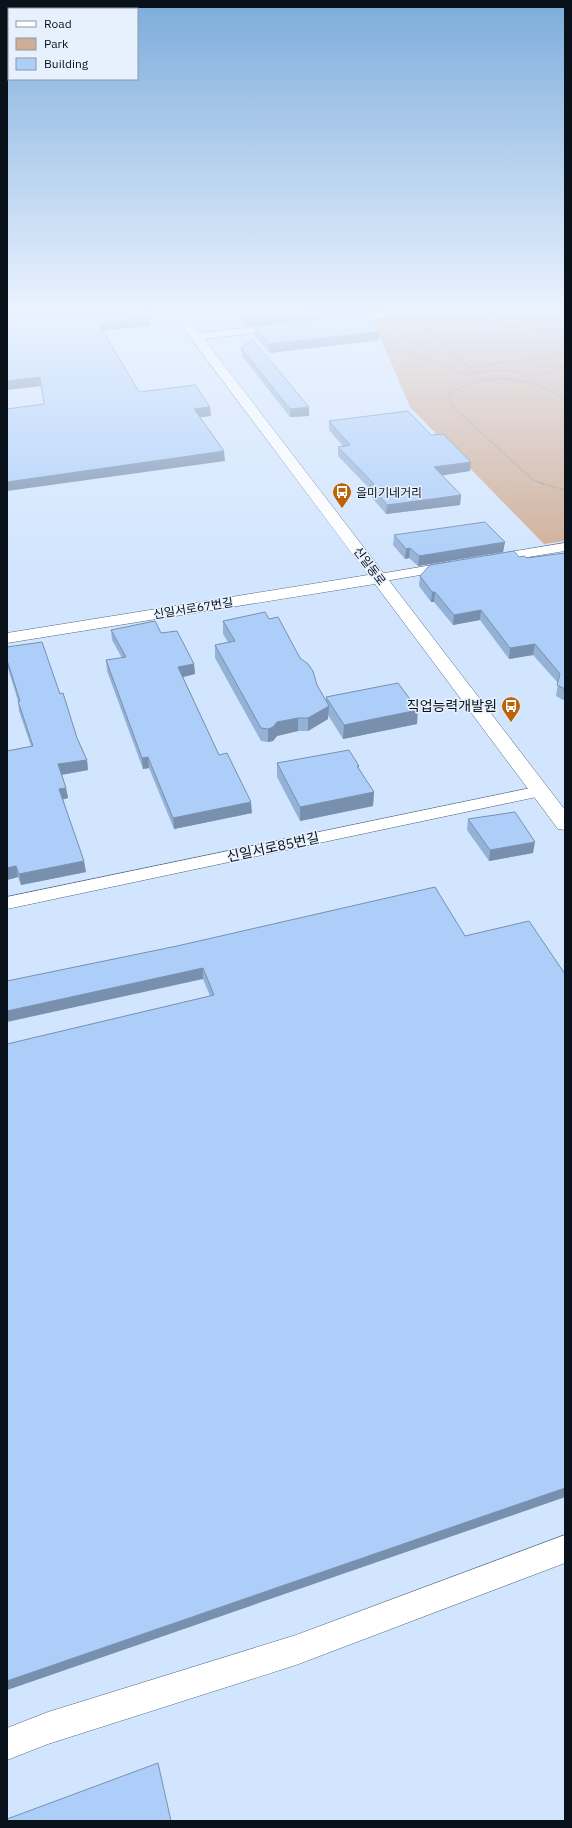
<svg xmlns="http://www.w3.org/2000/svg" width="572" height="1828" viewBox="0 0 572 1828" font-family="'IBM Plex Sans','Noto Sans KR',sans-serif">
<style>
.green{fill:#d0ad95}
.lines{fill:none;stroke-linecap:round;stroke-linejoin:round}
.minor-casing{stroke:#546983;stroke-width:1}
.secondary-casing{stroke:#546983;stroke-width:1}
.path-far1{stroke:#6d7b8c;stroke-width:1.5;stroke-dasharray:0.5 1.5;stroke-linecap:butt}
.path{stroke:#6d7b8c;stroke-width:2;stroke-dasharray:0.5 2;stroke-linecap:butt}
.minor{fill:#fff;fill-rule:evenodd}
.secondary{fill:#fff;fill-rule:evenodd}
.wall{fill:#94b1d6}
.shaded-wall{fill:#7890ae}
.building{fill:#accef9;stroke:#7890ae}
.labels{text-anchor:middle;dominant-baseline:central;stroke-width:3;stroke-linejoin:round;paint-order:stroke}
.far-poi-label{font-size:12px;fill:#09111b;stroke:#e7f1fe;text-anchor:start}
.far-street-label{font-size:12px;fill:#09111b;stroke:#e7f1fe}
.poi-label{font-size:14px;fill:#09111b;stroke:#e7f1fe;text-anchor:end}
.street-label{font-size:14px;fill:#09111b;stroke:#e7f1fe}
</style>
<rect width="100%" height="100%" fill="#d2e5fe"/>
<path class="green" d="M455 309H551L565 319V541L544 544 410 407 372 318Z"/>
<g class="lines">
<g class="minor-casing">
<g id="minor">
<path d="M410 309H440L435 312 339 323 334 320 339 317Z"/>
<path d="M280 324 284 325 285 327 284 329 196 340 191 337 196 334Z"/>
<path d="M565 543V551L492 563 487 562 485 559 487 556 492 555Z"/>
<path d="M450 562 455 563 457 566 455 569 379 582 374 581 372 578 374 575 379 574Z"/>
<path d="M540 786 546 787 549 791 546 795 7 909V897Z"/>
<path d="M565 1535V1563L296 1665 48 1744 7 1760V1728L48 1712 296 1635Z"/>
</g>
</g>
<g class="secondary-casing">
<path id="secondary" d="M169 309H181L565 810V830L558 829 375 584 7 643V633L368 575Z"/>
</g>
<g class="path-far1">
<path d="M442 319 565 332"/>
<path d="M471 320C492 315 525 305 546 317 551 320 553 327 559 330"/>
<path d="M420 323 483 380"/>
<path d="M401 325 399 328 405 340 411 341 418 348 412 353 414 357 440 362 456 372 464 373 504 370 532 374 547 373 565 366"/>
<path d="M469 367 565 355"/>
<path d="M544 484 533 480 451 405 449 395C485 370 529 376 565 399"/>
</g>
<path class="path" d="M541 483 565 490"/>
<use href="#minor" class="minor"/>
<use href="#secondary" class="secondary"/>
</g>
<g class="wall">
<path d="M233 309H401L247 327Z"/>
<path d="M254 326 379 332V340L270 353 254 335Z"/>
<path d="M241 348 309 416 290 417 242 356Z"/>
<path d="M329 421 431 435 470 471 442 475 461 495 460 505 386 514 369 494 370 489 338 456V447L343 446 329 430Z"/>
<path d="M394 535 505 542 503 552 418 566 409 558 405 559 393 545Z"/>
<path d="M565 553V700H563L556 696 558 683 533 655 509 659 480 620 453 625 434 602H431L419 586 420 576 519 557 527 558Z"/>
<path d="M269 619 300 658 317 685 326 701V697L417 724 343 739 328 715V719L308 731H298L277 736 273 741 268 742 261 741 215 658V645L228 642 223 634V621Z"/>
<path d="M111 630 161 633 194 664 195 674 183 677 219 755 252 813 174 829 149 768 143 769 107 671 106 660 122 658 112 640Z"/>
<path d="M7 647 60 694 77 738 87 760 88 770 62 775 66 788 68 798 63 799 86 872 21 885 18 877 7 880V751L31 746 19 711 18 701 7 665Z"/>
<path d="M277 763 359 766V769L374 792 373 806 300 821 277 777Z"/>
<path d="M468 819 533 853 489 861 467 830Z"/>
<path d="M465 936 565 974V1497L7 1690 210 996 203 979 7 981Z"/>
</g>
<g class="shaded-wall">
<path d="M331 309H401L247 327V318Z"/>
<path d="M150 318 151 326 99 331 98 323Z"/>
<path d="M379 332V340L270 353 269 344Z"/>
<path d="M40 377 42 386 7 390V381Z"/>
<path d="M210 407 211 416 195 418 194 409Z"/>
<path d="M309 407V416L290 417V409Z"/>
<path d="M224 451 225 461 7 491V482Z"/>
<path d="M471 462 470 471 433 477 434 467Z"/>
<path d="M461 495 460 505 386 514 387 505Z"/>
<path d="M505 542 503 552 418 566 419 556Z"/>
<path d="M410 548 409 558 405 559 406 549Z"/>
<path d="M432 592H435L434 602H431Z"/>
<path d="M481 610 480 620 453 625 454 615Z"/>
<path d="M535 644 533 655 509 659 510 648Z"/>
<path d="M194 664 195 674 179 678 178 667Z"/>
<path d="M329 706 328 719 308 731V718Z"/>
<path d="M418 710 417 724 343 739 344 725Z"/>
<path d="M298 718V731L277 736 273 741 268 742V729L277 722Z"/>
<path d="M148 757 149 768 143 769 142 758Z"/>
<path d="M87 760 88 770 60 775 58 764Z"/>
<path d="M66 788 68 798 61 800 59 789Z"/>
<path d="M374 792 373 806 300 821V807Z"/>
<path d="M251 802 252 813 174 829 173 818Z"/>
<path d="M535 842 533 853 489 861 490 850Z"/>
<path d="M84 861 86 872 21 885 19 874Z"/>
<path d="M16 866 18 877 7 880V868Z"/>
<path d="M203 968V979L7 1022V1011Z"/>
<path d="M565 1488V1497L7 1690V1681Z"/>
</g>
<g class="building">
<path d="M7 309H144L150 318 98 323 139 392 195 385 210 407 194 409 224 451 7 482V409L44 404 40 377 7 381Z"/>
<path d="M239 309H331L247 318Z"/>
<path d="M361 314 379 332 269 344 254 326Z"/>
<path d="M252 339 309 407 290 409 241 348Z"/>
<path d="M408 411 431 435 443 434 471 462 434 467 461 495 387 505 370 485 374 484 338 447 350 445 329 421Z"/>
<path d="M485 522 505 542 419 556 410 548 406 549 394 535Z"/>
<path d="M514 551 519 557 524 556 527 558 565 553V689L557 685 560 674 535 644 510 648 481 610 454 615 435 592H432L420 576 430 565Z"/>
<path d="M265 612 269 619 278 617 300 658 308 664 313 671 317 685 329 706 308 718H298L277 722 273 727 268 729 261 728 215 645 235 641 223 621Z"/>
<path d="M155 621 161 633 177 631 194 664 178 667 219 755 227 753 251 802 173 818 148 757 142 758 106 660 126 657 111 630Z"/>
<path d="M42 642 60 694 63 693 77 738 87 760 58 764 66 788 59 789 84 861 19 874 16 866 7 868V751L33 746 18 701H20L7 660V647Z"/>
<path d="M398 683 418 710 344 725 326 697Z"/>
<path d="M349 750 359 766H357L374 792 300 807 277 763Z"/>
<path d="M515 812 535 842 490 850 468 819Z"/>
<path d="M435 887 465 936 529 921 565 974V1488L7 1681V1044L214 995 203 968 7 1011V981L177 946Z"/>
<path d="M158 1763 171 1821H7V1819Z"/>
</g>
<linearGradient id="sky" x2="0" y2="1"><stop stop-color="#7dacdb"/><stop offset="0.55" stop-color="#ebf3ff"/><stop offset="1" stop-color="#ebf3ff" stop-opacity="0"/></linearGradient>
<rect width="572" height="565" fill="url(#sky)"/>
<defs>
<g id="bus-pin" transform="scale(1)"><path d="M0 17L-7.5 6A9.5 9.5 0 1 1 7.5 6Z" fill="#bd6307" stroke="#e7f1fe"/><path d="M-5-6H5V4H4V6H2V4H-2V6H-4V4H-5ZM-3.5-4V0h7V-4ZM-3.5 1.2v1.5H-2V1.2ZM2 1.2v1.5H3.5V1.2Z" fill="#fff"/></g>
</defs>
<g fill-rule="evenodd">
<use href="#bus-pin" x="342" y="492"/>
<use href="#bus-pin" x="511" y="706"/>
</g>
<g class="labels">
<g class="far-poi-label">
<text x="356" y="492">을미기네거리</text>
</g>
<g class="far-street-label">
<text transform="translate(370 566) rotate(53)">신일동로</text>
<text transform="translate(193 608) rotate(-9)">신일서로67번길</text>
</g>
<g class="poi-label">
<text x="497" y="706">직업능력개발원</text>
</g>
<g class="street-label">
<text transform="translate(273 847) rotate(-12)">신일서로85번길</text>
</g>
</g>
<rect width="572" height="1828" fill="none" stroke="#09111b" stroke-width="16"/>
<rect x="8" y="8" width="130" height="72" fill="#e7f1fe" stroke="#8e97a3"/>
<rect x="16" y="21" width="20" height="6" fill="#ffffff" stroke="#8e97a3"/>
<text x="44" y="28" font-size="12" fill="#09111b">Road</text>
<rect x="16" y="38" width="20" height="12" fill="#d0ad95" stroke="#8e97a3"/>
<text x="44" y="48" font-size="12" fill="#09111b">Park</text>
<rect x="16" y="58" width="20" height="12" fill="#accef9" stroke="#8e97a3"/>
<text x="44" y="68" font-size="12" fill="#09111b">Building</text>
</svg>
